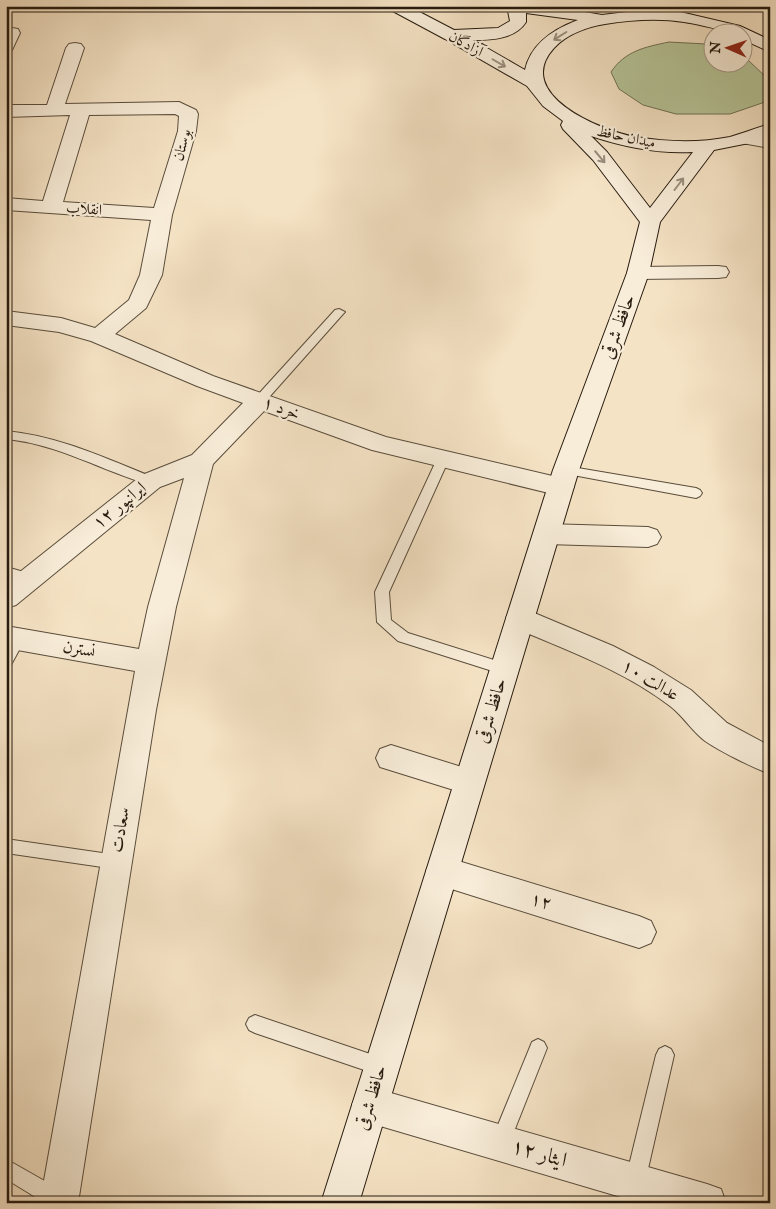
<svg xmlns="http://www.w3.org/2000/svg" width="776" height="1209" viewBox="0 0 776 1209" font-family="'IM FELL English',Amiri,serif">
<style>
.green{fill:#b6c599;stroke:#6e7054}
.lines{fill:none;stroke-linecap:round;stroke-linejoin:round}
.service-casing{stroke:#5a4d3c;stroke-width:2}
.minor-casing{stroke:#5a4d3c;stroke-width:2}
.tertiary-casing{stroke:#5a4d3c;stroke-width:2}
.secondary-casing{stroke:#271b0f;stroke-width:2}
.service{fill:#f8edd9;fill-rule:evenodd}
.minor{fill:#f8edd9;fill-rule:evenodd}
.tertiary{fill:#f8edd9;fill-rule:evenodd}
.secondary{fill:#f8edd9;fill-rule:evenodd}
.oneway{stroke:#9a8e7e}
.labels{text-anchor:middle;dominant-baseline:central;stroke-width:4.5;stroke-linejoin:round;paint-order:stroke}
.far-street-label{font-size:15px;fill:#271b0f;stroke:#f8edd9}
.street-label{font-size:18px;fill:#271b0f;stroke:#f8edd9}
.near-street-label{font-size:21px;fill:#271b0f;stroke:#f8edd9}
</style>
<rect width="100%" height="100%" fill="#f5e3c5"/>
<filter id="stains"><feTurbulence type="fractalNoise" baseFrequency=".004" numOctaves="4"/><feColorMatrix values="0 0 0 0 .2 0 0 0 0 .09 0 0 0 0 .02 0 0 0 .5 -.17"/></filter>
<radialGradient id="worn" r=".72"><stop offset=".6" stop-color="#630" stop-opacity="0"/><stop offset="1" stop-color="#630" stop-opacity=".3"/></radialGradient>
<path class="green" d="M669 42 706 44 713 47 714 62H744V58L748 60 768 79 765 102 730 114H676L643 105 619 89 611 72C625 51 645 47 669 42Z"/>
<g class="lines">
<g class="service-casing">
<g id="service">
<path d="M339 309 345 312 343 314 263 404H255L253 401 255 398 335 310Z"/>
<path d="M6 431C59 436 107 459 155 478L157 481 155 484 151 485C102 471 58 444 6 439Z"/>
<path d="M443 455 449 459 389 592 391 620 408 633 510 665 512 669 510 673 505 675 398 641 377 622 375 592 437 459Z"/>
<path d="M566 466 696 488 700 490 702 493 700 496 696 498 562 473 560 470 562 467Z"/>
<path d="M10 568 34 575 36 579 34 583 29 584 6 577V569Z"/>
<path d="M18 633 23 635 25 639 11 665 6 667V647L13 635Z"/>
<path d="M6 839 116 855 122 857 124 862 122 867 116 869 6 853Z"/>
<path d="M255 1015 382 1058 388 1061 391 1067 388 1073 382 1076 255 1033 249 1030 246 1024 249 1018Z"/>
<path d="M538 1039 544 1042 547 1048 507 1149 500 1151 493 1149 491 1142 532 1042Z"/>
<path d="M665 1046 671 1049 674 1055 645 1182 642 1189 635 1192 628 1189 625 1182 656 1055 659 1049Z"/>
<path d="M6 1159 64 1192 67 1199 65 1203H45L6 1179Z"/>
</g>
</g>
<g class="minor-casing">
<g id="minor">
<path d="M12 28 18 29 20 33 12 50 6 51V29Z"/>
<path d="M75 43 81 44 84 48 65 104 179 102 196 110 198 114 196 131 172 215 162 275 146 308 115 334 213 376 386 437 561 478 570 481 574 487 570 493 561 496 372 450 264 411 213 464 176 607 156 710 78 1203H40L135 671 6 648V626L139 649 148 607 184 478 160 487 16 605 6 608V583L142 475 192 455 243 403 197 386 91 341 59 332 6 325V311L61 318 95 328 129 300 140 275 151 220 6 210V198L43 201 70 115 6 117V105H47L66 48 69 44ZM175 114 179 116 178 131 154 208 63 202 89 115Z"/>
<path d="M718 266 726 267 729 272 726 277 718 278 638 279 630 278 627 273 630 268 638 267Z"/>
<path d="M546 524 648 527 657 530 661 537 657 544 648 547 546 544 537 541 533 534 537 527Z"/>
<path d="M520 607 613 646 654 667 691 690 727 723 770 746V774C752 767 721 752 705 741 692 731 683 716 670 706 623 670 564 649 510 626L506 618 510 610Z"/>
<path d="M391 745 481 773 485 782 481 791 470 795 380 767 376 758 380 749Z"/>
<path d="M442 856 639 916 651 921 656 932 651 943 639 948 442 886 431 881 426 871 431 861Z"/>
<path d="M370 1087 707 1184 721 1189 726 1203H641L370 1123 357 1118 352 1105 357 1092Z"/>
</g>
</g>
<g class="tertiary-casing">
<path id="tertiary" d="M749 133 770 136V148L742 143 740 139 742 135Z"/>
</g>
<g class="secondary-casing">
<path id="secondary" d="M387 6H408L454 30 498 28 510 21 507 6H550L602 15 643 10 676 11 740 26 770 40V52L744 40V32C723 32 704 25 684 22 658 18 630 20 605 24 587 27 567 34 554 48 512 94 601 131 636 137 666 142 700 143 730 137 744 133 756 128 770 124V137L749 143 714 150 660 222 649 273 579 470 359 1203H321L553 470 627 273 640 222 593 160 563 129 561 125 563 121 543 106 527 86 445 39 389 9ZM526 13 578 20C554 29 531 43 525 70L473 40C492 40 515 39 526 22ZM591 136C624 147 658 154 693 152L650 208 607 152Z"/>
</g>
<use href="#service" class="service"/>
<use href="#minor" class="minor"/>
<use href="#tertiary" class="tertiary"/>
<use href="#secondary" class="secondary"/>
</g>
<defs><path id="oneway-shaft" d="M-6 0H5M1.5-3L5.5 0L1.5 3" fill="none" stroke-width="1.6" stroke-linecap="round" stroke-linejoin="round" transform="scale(1.25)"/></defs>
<g class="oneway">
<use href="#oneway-shaft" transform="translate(560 36) rotate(148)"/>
<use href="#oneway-shaft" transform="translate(499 63) rotate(30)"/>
<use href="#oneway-shaft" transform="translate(600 157) rotate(50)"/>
<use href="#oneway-shaft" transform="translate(679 184) rotate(-53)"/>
</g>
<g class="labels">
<g class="far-street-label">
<text transform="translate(466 44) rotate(29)">آزادگان</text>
<text transform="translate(626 137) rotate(12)">میدان حافظ</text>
<text transform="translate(182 145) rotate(-75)">بوستان</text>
<text transform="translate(84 209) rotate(4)">انقلاب</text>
</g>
<g class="street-label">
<text transform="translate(619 327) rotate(-70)">حافظ شرقی</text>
<text transform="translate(281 409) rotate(20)">خرد ۱</text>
<text transform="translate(120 506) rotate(-39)">ایرانپور ۱۲</text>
<text transform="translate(79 650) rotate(10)">نسترن</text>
<text transform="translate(650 681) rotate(31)">عدالت ۱۰</text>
<text transform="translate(492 711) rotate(-73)">حافظ شرقی</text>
<text transform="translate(121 830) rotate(-81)">سعادت</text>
<text transform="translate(541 902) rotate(17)">۱۲</text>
<text transform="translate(372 1098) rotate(-73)">حافظ شرقی</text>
</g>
<g class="near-street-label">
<text transform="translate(539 1154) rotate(16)">ایثار ۱۲</text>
</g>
</g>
<rect width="776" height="1209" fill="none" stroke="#f5e3c5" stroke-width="25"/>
<rect x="8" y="8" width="761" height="1194" fill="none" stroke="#271b0f" stroke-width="2.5"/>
<rect x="12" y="12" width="751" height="1184" fill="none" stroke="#271b0f"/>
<g transform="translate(728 48) rotate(272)"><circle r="24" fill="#f8edd9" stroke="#a49988"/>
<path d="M0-4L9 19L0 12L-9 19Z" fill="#8f2418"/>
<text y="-8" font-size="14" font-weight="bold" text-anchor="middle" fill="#271b0f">N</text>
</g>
<rect width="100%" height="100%" filter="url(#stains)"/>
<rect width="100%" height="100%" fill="url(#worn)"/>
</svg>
